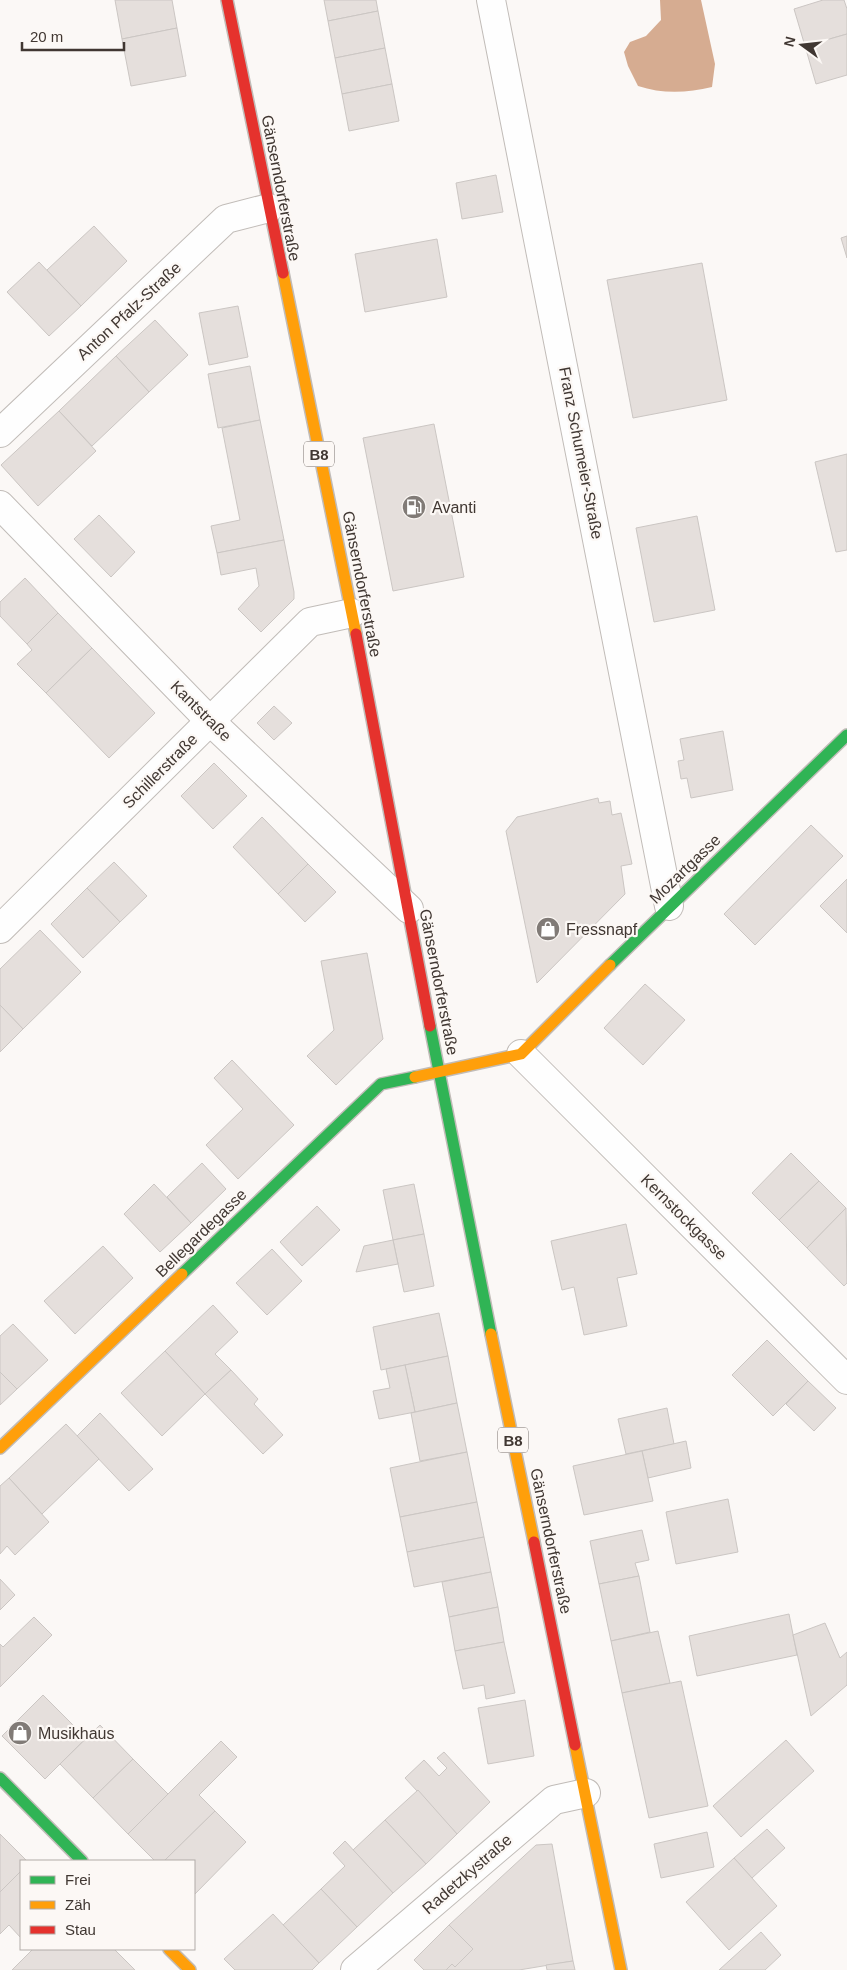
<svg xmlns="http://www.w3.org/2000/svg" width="847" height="1970" viewBox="0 0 847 1970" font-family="Helvetica,sans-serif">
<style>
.water{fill:#d6ac91}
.building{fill:#e5dfdc;stroke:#cbc6c3}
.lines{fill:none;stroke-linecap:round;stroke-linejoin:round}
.street-casing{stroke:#c1bcb8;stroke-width:30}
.fast-casing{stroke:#c1bcb8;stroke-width:14}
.slow-casing{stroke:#c1bcb8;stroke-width:14}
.jam-casing{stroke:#c1bcb8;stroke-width:14}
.street{stroke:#fefefe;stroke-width:28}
.fast{stroke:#30b455;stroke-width:11}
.slow{stroke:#ff9f0a;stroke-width:11}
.jam{stroke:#e5322d;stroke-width:11}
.labels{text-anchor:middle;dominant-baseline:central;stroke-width:4.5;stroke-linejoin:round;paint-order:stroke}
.shield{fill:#fcf8f5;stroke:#78716c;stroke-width:1}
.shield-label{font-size:15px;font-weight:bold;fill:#403732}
.street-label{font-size:16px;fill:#403732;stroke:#fcf8f5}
.poi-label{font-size:16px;fill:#403732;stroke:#fcf8f5;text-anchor:start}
</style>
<rect width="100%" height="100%" fill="#fbf8f6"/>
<path class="water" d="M660 0H701L715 64 712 87C687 93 662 94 638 86L628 66 624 52 630 42 646 36 661 20Z"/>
<g class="building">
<path d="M115 0H172L177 28 122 39Z"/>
<path d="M324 0H376L378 11 328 21Z"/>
<path d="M823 0H844L847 9V34L805 46 794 9Z"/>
<path d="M378 11 385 48 335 58 328 21Z"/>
<path d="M177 28 186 76 131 86 122 39Z"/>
<path d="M847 34V75L816 84 805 46Z"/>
<path d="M385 48 392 84 342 94 335 58Z"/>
<path d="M392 84 399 121 349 131 342 94Z"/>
<path d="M496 175 503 212 462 219 456 183Z"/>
<path d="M94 226 127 261 81 306 47 270Z"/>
<path d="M847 236V258L841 238Z"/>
<path d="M437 239 447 297 365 312 355 254Z"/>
<path d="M39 262 81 306 49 336 7 292Z"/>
<path d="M702 263 727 400 633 418 607 280Z"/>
<path d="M238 306 248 357 209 365 199 313Z"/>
<path d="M155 320 188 355 149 392 116 356Z"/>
<path d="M116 356 149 392 92 446 59 411Z"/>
<path d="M250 366 260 420 218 428 208 374Z"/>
<path d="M59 411 96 451 38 506 1 465Z"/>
<path d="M260 420 284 540 217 553 211 526 240 520 222 428Z"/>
<path d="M434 424 464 577 393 591 363 438Z"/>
<path d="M847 454V550L836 552 815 462Z"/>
<path d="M99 515 135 552 111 577 74 539Z"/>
<path d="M697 516 715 610 654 622 636 528Z"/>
<path d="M284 540 294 592V599L261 632 238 609 259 586 256 568 221 575 217 553Z"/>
<path d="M25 578 58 613 27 644 0 616V602Z"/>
<path d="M58 613 92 648 46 693 17 664 32 650 27 644Z"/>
<path d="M92 648 155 713 109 758 46 693Z"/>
<path d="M274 706 292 723 274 740 257 723Z"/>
<path d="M723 731 733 790 691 798 687 778 681 779 678 761 684 760 680 739Z"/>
<path d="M214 763 247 796 213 829 181 796Z"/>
<path d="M598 798 599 803 610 801 612 815 621 813 632 864 621 866 625 894 537 983 506 831 517 817Z"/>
<path d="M262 817 308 864 278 894 233 847Z"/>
<path d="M811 825 843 856 755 945 724 914Z"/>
<path d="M114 862 147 896 120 922 87 888Z"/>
<path d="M308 864 336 892 305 922 278 894Z"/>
<path d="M847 879V933L820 906Z"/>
<path d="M87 888 120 922 83 958 51 924Z"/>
<path d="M40 930 81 972 23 1029 0 1005V969Z"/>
<path d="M367 953 383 1039 336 1085 307 1056 334 1030 321 961Z"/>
<path d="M645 984 685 1020 643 1065 604 1028Z"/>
<path d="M0 1005 23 1029 0 1052Z"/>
<path d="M232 1060 294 1125 238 1179 206 1145 243 1109 214 1078Z"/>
<path d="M791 1153 819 1181 779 1220 752 1193Z"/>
<path d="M202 1163 226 1189 191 1223 167 1197Z"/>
<path d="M819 1181 846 1208 807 1248 779 1220Z"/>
<path d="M154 1184 191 1223 160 1252 124 1214Z"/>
<path d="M414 1184 424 1234 393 1240 383 1190Z"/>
<path d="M317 1206 340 1230 302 1266 280 1242Z"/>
<path d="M846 1208 847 1283 844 1286 807 1248Z"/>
<path d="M626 1224 637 1274 617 1278 627 1326 584 1335 574 1287 562 1290 551 1241Z"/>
<path d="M424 1234 434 1286 404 1292 393 1240Z"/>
<path d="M393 1240 398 1264 356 1272 364 1246Z"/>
<path d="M103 1246 133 1278 75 1334 44 1301Z"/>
<path d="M272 1249 302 1281 267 1315 236 1283Z"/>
<path d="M213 1305 238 1332 215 1354 231 1370 205 1394 165 1351Z"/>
<path d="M439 1313 448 1356 381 1370 373 1327Z"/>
<path d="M13 1324 48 1360 17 1389 0 1372V1336Z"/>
<path d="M767 1340 808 1381 773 1416 732 1375Z"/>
<path d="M165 1351 205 1394 162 1436 121 1393Z"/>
<path d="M448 1356 457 1403 415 1412 405 1365Z"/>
<path d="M405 1365 415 1412 379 1419 373 1391 390 1388 386 1369Z"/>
<path d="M231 1370 258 1399 254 1404 283 1435 263 1454 205 1394Z"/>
<path d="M0 1372 17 1389 0 1405Z"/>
<path d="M808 1381 836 1408 814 1431 786 1404Z"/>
<path d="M457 1403 467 1452 420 1461 411 1413Z"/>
<path d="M667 1408 674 1444 626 1454 618 1419Z"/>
<path d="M100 1413 153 1469 129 1491 77 1436Z"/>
<path d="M66 1424 99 1459 42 1514 9 1478Z"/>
<path d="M686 1441 691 1468 648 1478 642 1451Z"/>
<path d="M642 1451 653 1501 584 1515 573 1466Z"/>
<path d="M467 1452 477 1502 400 1517 390 1468Z"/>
<path d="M9 1478 49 1522 15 1555 7 1546 0 1554V1486Z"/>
<path d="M728 1499 738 1552 676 1564 666 1512Z"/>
<path d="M477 1502 484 1537 407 1552 400 1517Z"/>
<path d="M642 1530 649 1560 635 1563 639 1576 599 1584 590 1541Z"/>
<path d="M484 1537 491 1572 414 1587 407 1552Z"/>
<path d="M491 1572 498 1607 449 1617 442 1582Z"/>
<path d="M639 1576 650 1632 611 1641 599 1584Z"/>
<path d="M0 1579 15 1595 0 1610Z"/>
<path d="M498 1607 504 1642 455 1651 449 1617Z"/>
<path d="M789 1614 797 1655 697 1676 689 1636Z"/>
<path d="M34 1617 52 1635 0 1687V1644L3 1647Z"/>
<path d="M825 1623 840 1658 847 1652V1685L811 1716 793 1635Z"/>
<path d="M658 1631 670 1683 622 1693 611 1641Z"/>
<path d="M504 1642 515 1693 486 1699 484 1685 463 1689 455 1651Z"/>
<path d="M681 1681 708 1806 649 1818 622 1693Z"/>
<path d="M43 1695 86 1738 45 1779 2 1736Z"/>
<path d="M525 1700 534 1756 488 1764 478 1708Z"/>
<path d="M100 1725 133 1759 93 1798 60 1764Z"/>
<path d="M786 1740 814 1771 741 1837 713 1806Z"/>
<path d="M221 1741 237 1757 199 1795 215 1811 164 1861H155L128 1834Z"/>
<path d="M444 1752 490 1802 457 1834 405 1778 424 1760 439 1776 447 1768 437 1758Z"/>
<path d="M133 1759 168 1794 128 1834 93 1798Z"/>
<path d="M418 1790 457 1834 426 1864 385 1820Z"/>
<path d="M215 1811 246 1842 194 1895V1861H164Z"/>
<path d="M385 1820 426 1864 393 1893 353 1850Z"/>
<path d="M767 1829 785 1848 752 1878 734 1858Z"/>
<path d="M707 1832 714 1867 661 1878 654 1844Z"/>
<path d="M0 1834 27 1861H21V1871L0 1892Z"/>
<path d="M345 1841 393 1893 357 1927 321 1889 345 1866 333 1853Z"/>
<path d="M552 1844 573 1961 519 1970H446L452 1964 455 1967 473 1949 449 1925 536 1845Z"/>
<path d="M734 1858 777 1906 729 1950 686 1902Z"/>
<path d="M21 1871V1938L9 1925 0 1934V1892Z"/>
<path d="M321 1889 357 1927 319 1963 283 1925Z"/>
<path d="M273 1914 319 1963 312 1970H235L224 1959Z"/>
<path d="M449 1925 473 1949 455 1967 452 1964 446 1970H424L414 1960Z"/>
<path d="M761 1932 781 1955 765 1970H719Z"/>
<path d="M33 1949H114L135 1970H12Z"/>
<path d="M573 1961 575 1970H547L546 1965Z"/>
</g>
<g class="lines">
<g class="street-casing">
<g id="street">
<path d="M491 0 669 906"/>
<path d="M0 433 226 219 269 208"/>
<path d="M0 505 210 721 409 909"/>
<path d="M0 929 310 622 352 613"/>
<path d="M521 1054 847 1380"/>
<path d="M355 1970 554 1800 586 1793"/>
</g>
</g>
<g class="fast-casing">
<g id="fast">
<path d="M610 965 847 735"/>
<path d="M430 1026 491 1334"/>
<path d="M182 1274 381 1084 415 1077"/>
<path d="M0 1778 82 1861"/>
</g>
</g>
<g class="slow-casing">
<g id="slow">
<path d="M283 273 356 634"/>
<path d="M415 1077 521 1054 610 965"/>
<path d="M491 1334 534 1542"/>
<path d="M0 1448 182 1274"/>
<path d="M575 1745 621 1970"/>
<path d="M169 1949 190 1970"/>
</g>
</g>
<g class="jam-casing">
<g id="jam">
<path d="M227 0 283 273"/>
<path d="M356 634 430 1026"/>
<path d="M534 1542 575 1745"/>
</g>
</g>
<use href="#street" class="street"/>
<use href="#fast" class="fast"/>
<use href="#slow" class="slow"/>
<use href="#jam" class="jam"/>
</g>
<defs>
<g id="fuel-disc" transform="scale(1.25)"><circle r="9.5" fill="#817b77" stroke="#fcf8f5"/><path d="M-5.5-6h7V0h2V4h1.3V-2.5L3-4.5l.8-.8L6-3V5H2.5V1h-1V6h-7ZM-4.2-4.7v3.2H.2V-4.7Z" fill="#fff"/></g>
<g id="shop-disc" transform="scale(1.25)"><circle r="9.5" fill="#817b77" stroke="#fcf8f5"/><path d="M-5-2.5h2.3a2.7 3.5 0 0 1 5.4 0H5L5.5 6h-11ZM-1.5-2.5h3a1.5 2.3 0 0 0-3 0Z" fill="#fff"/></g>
</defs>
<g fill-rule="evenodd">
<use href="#fuel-disc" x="414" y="507"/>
<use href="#shop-disc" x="548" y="929"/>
<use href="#shop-disc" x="20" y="1733"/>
</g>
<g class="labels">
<g class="shield">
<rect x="304" y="441.5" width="30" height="25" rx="4"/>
<rect x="498" y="1427.5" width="30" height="25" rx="4"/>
</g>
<g class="shield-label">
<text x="319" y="454">B8</text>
<text x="513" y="1440">B8</text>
</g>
<g class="street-label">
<text transform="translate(281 188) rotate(79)">Gänserndorferstraße</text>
<text transform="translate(129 311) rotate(-43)">Anton Pfalz-Straße</text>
<text transform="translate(581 453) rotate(79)">Franz Schumeier-Straße</text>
<text transform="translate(362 584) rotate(79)">Gänserndorferstraße</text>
<text transform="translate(201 711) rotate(45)">Kantstraße</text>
<text transform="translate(160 771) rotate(-45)">Schillerstraße</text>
<text transform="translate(685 869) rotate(-44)">Mozartgasse</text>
<text transform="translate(439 982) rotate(79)">Gänserndorferstraße</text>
<text transform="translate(684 1217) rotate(45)">Kernstockgasse</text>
<text transform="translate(201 1233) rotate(-44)">Bellegardegasse</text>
<text transform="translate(551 1541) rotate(78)">Gänserndorferstraße</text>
<text transform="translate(467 1874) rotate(-41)">Radetzkystraße</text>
</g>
<g class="poi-label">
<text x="432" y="507">Avanti</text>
<text x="566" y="929">Fressnapf</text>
<text x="38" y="1733">Musikhaus</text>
</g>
</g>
<rect x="20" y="1860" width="175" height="90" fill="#fcf8f5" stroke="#b1aba7"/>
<rect x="30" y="1876" width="25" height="8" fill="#30b455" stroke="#b1aba7"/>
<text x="65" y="1885" font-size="15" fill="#403732">Frei</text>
<rect x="30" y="1901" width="25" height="8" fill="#ff9f0a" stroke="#b1aba7"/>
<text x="65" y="1910" font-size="15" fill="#403732">Zäh</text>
<rect x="30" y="1926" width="25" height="8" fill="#e5322d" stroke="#b1aba7"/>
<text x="65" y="1935" font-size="15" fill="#403732">Stau</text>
<g transform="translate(802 45) rotate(285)" stroke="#fcf8f5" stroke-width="4" paint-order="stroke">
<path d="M0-4L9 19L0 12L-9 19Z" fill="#403732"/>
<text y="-8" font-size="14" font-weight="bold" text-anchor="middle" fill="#403732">N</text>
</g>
<path d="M22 42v8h102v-8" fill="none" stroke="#403732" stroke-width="2.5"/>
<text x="30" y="42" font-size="15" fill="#403732" stroke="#fcf8f5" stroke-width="4" paint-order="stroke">20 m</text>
</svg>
